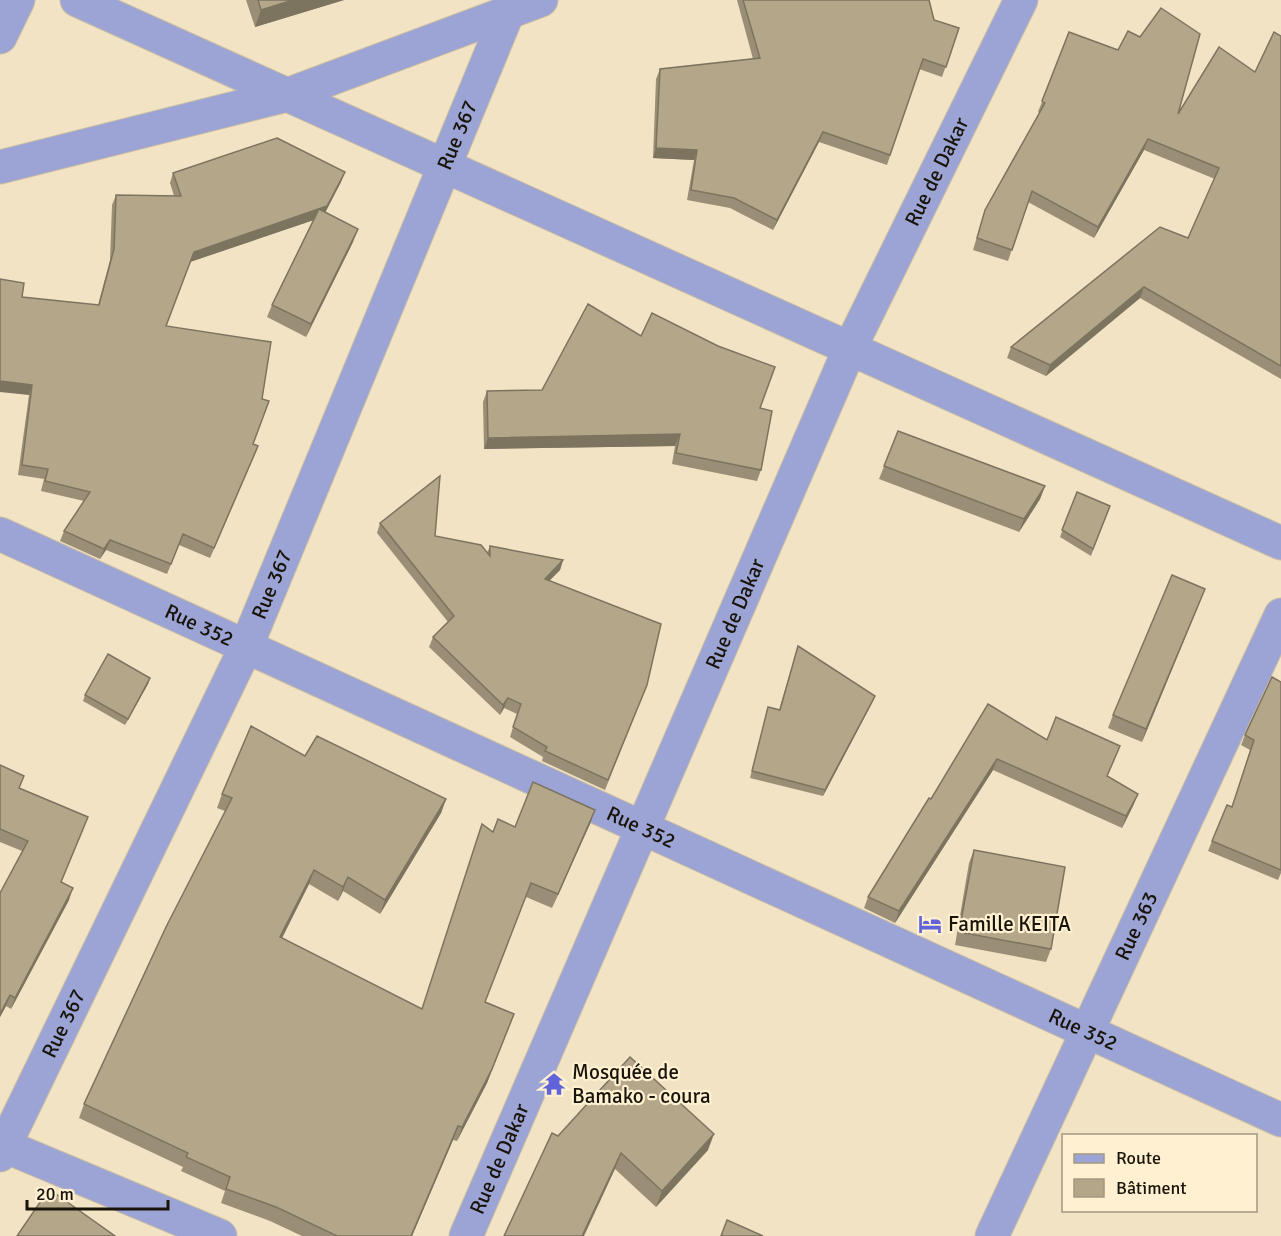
<svg xmlns="http://www.w3.org/2000/svg" width="1281" height="1236" viewBox="0 0 1281 1236" font-family="Signika,sans-serif">
<style>
.lines{fill:none;stroke-linecap:round;stroke-linejoin:round}
.minor-casing{stroke:#cabea2;stroke-width:35}
.minor{stroke:#9ca3d5;stroke-width:33}
.wall{fill:#9a8f76}
.shaded-wall{fill:#7d7460}
.building{fill:#b3a689;stroke:#7d7460;stroke-width:1.5}
.labels{text-anchor:middle;dominant-baseline:central;stroke-width:4.5;stroke-linejoin:round;paint-order:stroke}
.street-label{font-size:21px;fill:#181409;stroke:#fef0d1}
.poi-label{font-size:21px;fill:#181409;stroke:#fef0d1;text-anchor:start}
</style>
<rect width="100%" height="100%" fill="#f1e3c4"/>
<g class="lines">
<g class="minor-casing">
<g id="minor">
<path d="M77 0 1281 543"/>
<path d="M0 37 18 0"/>
<path d="M0 167 287 95 541 0"/>
<path id="s1" d="M0 534 1281 1120"/>
<path d="M0 1144 220 1236"/>
<path id="s2" d="M0 1155 246 647 513 0"/>
<path id="s3" d="M466 1236 850 348 1021 0"/>
<path id="s4" d="M992 1236 1281 615"/>
</g>
</g>
<use href="#minor" class="minor"/>
</g>
<g class="wall">
<path d="M246 0H344L255 27Z"/>
<path d="M737 0H929L934 20 959 28 942 77 919 69 887 165 819 142 773 230 730 208 687 200 694 160 653 158 656 79 660 69 753 59Z"/>
<path d="M1069 32 1178 114 1255 72 1281 36V379L1140 298 1046 376 1007 358 1011 347 1188 238 1215 179 1144 150 1094 238 1028 202 1008 261 973 250 985 210 1039 113 1038 112Z"/>
<path d="M173 173 341 182 325 212 353 242 306 337 267 317 272 305 313 220 190 262 166 326 253 444 254 456 210 558 179 545 167 574 106 550 100 559 60 541 64 531 84 501 41 491 44 479 18 475 29 395 22 297 98 305 110 260 112 205 116 195 174 196 170 183Z"/>
<path d="M487 391 760 408 761 470 757 481 672 464 675 446 484 449 483 402Z"/>
<path d="M898 431 1045 486 1040 499 1019 532 879 479Z"/>
<path d="M1077 492 1110 506 1091 556 1060 537Z"/>
<path d="M380 523 435 536 487 553 490 546 563 560 560 570 549 581 647 685 605 790 542 761 543 757 510 737 517 714 504 708 500 715 429 647 433 637 448 622 377 533Z"/>
<path d="M1205 589 1142 742 1108 728 1113 715Z"/>
<path d="M798 646 875 696 872 703 823 796 750 778 768 707 779 710Z"/>
<path d="M150 678 148 684 125 725 83 701 85 695Z"/>
<path d="M1281 682V873L1278 880 1208 851 1212 841 1232 807 1250 750 1241 745 1245 735Z"/>
<path d="M988 704 1047 740 1120 746 1107 776 1138 794 1133 806 1122 828 993 770 895 923 864 908 868 897 931 799Z"/>
<path d="M305 756 446 799 441 813 380 914 343 891 338 901 309 884 282 938 422 1009 482 824 493 832 595 810 590 824 552 908 526 897 485 1002 514 1014 487 1083 457 1141 453 1140 412 1236H302L270 1221 221 1203 225 1191 181 1171 183 1167 79 1118 84 1104 225 811 217 808 222 794Z"/>
<path d="M0 765 19 788 84 828 61 882 69 900 11 1009 6 1006 0 1017V893L22 851 0 842Z"/>
<path d="M974 850 1051 949 1046 962 955 945 969 863Z"/>
<path d="M558 1136 708 1150 656 1207 615 1169Z"/>
</g>
<g class="shaded-wall">
<path d="M293 0H344L255 27 261 10Z"/>
<path d="M823 132 819 142 773 230 777 220Z"/>
<path d="M1148 139 1144 150 1094 238 1098 227Z"/>
<path d="M656 148 697 150 694 160 653 158Z"/>
<path d="M345 172 341 182 323 217 190 262 194 252Z"/>
<path d="M358 229 353 242 306 337 311 324Z"/>
<path d="M1144 287 1140 298 1046 376 1050 365Z"/>
<path d="M0 381 32 385 29 395 0 392Z"/>
<path d="M680 434 675 446 484 449 488 438Z"/>
<path d="M258 446 254 456 210 558 214 548Z"/>
<path d="M1045 486 1040 499 1019 532 1024 519Z"/>
<path d="M110 540 106 550 100 559 104 549Z"/>
<path d="M563 560 560 570 541 589 545 579Z"/>
<path d="M1205 589 1200 602 1142 742 1146 729Z"/>
<path d="M150 678 148 684 125 725 128 719Z"/>
<path d="M875 696 872 703 823 796 825 790Z"/>
<path d="M508 698 504 708 500 715 503 705Z"/>
<path d="M997 759 993 770 895 923 899 911Z"/>
<path d="M1138 794 1133 806 1122 828 1126 816Z"/>
<path d="M446 799 441 813 380 914 385 900Z"/>
<path d="M595 810 590 824 552 908 558 894Z"/>
<path d="M314 870 309 884 275 952 280 937Z"/>
<path d="M348 877 343 891 338 901 343 887Z"/>
<path d="M73 888 69 900 11 1009 15 998Z"/>
<path d="M10 995 6 1006 0 1017V1014Z"/>
<path d="M514 1014 487 1083 457 1141 462 1127Z"/>
<path d="M458 1126 453 1140 412 1236H411Z"/>
<path d="M714 1134 708 1150 656 1207 662 1191Z"/>
<path d="M621 1153 615 1169 584 1236H582Z"/>
</g>
<g class="building">
<path d="M258 0H293L261 10Z"/>
<path d="M743 0H929L934 20 959 28 946 67 923 59 890 155 823 132 777 220 734 198 691 190 697 150 656 148 660 69 760 58Z"/>
<path d="M1161 8 1200 34 1178 114 1219 47 1255 72 1274 32 1281 36V366L1144 287 1050 365 1011 347 1160 227 1188 238 1219 168 1148 139 1098 227 1032 191 1012 250 977 238 985 210 1045 103 1042 101 1069 32 1118 50 1128 31 1140 37Z"/>
<path d="M277 138 345 172 327 206 194 252 166 326 271 342 262 399 269 401 253 444 258 446 214 548 183 534 171 564 110 540 104 549 64 531 90 492 45 481 48 469 22 465 32 385 0 381V279L24 283 22 297 99 305 114 249 116 195 181 196 173 173Z"/>
<path d="M319 209 358 229 311 324 272 305Z"/>
<path d="M588 304 641 336 652 313 718 346 775 367 760 408 772 411 761 470 676 453 680 434 488 438 487 391 542 390Z"/>
<path d="M898 431 1045 486 1024 519 884 466Z"/>
<path d="M440 476 435 536 481 545 490 556V546L563 560 545 579 661 624 647 685 608 780 545 751 547 747 513 727 521 704 508 698 503 705 433 637 454 616 380 523Z"/>
<path d="M1077 492 1110 506 1093 549 1062 530Z"/>
<path d="M1172 575 1205 589 1146 729 1113 715Z"/>
<path d="M798 646 875 696 825 790 752 771 768 707 780 710Z"/>
<path d="M108 654 150 678 128 719 85 695Z"/>
<path d="M1272 677 1281 682V870L1212 841 1227 805 1232 807 1254 740 1245 735Z"/>
<path d="M988 704 1047 740 1056 717 1120 746 1107 776 1138 794 1126 816 997 759 899 911 868 897 929 798 931 799Z"/>
<path d="M251 726 305 756 317 736 446 799 385 900 348 877 343 887 314 870 280 937 422 1009 482 824 493 832 498 819 515 827 533 782 595 810 558 894 531 883 485 1002 514 1014 492 1069 462 1127 458 1126 411 1236H337L276 1207 226 1189 230 1177 186 1157 188 1153 84 1104 166 927 232 798 222 794Z"/>
<path d="M0 765 24 776 19 788 88 817 61 882 73 888 15 998 10 995 0 1014V893L28 841 0 829Z"/>
<path d="M974 850 1065 867 1051 949 959 932Z"/>
<path d="M630 1057 714 1134 662 1191 621 1153 582 1236H504L552 1133 558 1136Z"/>
<path d="M49 1189 115 1236H17Z"/>
<path d="M727 1220 763 1236H721Z"/>
</g>
<defs>
<g id="hotel-bare" transform="scale(1.8)"><path d="M-6-4.5h1.5V1H6V5H4.5V3h-9V5H-6ZM-4 0a1.8 1.8 0 1 1 3.6 0ZM.5 0V-2.5h3Q6-2.5 6 0Z" fill="#6163db" stroke="#fef0d1" stroke-width="2.5" paint-order="stroke"/></g>
<g id="temple-bare" transform="scale(1.8)"><path d="M0-6L5-2H3V0L6.5 2.5H4V6H1.5V3h-3V6H-4V2.5H-6.5L-3 0V-2H-5Z" fill="#6163db" stroke="#fef0d1" stroke-width="2.5" paint-order="stroke"/></g>
</defs>
<g fill-rule="evenodd">
<use href="#hotel-bare" x="930" y="924"/>
<use href="#temple-bare" x="554" y="1084"/>
</g>
<g class="labels">
<g class="street-label">
<text stroke="none"><textPath href="#s2" startOffset="1118">Rue 367</textPath></text>
<text stroke="none"><textPath href="#s3" startOffset="1164">Rue de Dakar</textPath></text>
<text stroke="none"><textPath href="#s2" startOffset="632">Rue 367</textPath></text>
<text stroke="none"><textPath href="#s3" startOffset="678">Rue de Dakar</textPath></text>
<text stroke="none"><textPath href="#s1" startOffset="219">Rue 352</textPath></text>
<text stroke="none"><textPath href="#s1" startOffset="705">Rue 352</textPath></text>
<text stroke="none"><textPath href="#s4" startOffset="342">Rue 363</textPath></text>
<text stroke="none"><textPath href="#s2" startOffset="146">Rue 367</textPath></text>
<text stroke="none"><textPath href="#s1" startOffset="1191">Rue 352</textPath></text>
<text stroke="none"><textPath href="#s3" startOffset="84">Rue de Dakar</textPath></text>
</g>
<g class="poi-label">
<text x="948" y="924">Famille KEITA</text>
<text x="572" y="1072">Mosquée de<tspan x="572" dy="24">Bamako - coura</tspan></text>
</g>
</g>
<rect x="1062" y="1134" width="195" height="78" fill="#fef0d1" stroke="#a29881" stroke-width="1.5"/>
<rect x="1074" y="1154" width="30" height="9" fill="#9ca3d5" stroke="#a29881" stroke-width="1.5"/>
<text x="1116" y="1164" font-size="18" fill="#181409">Route</text>
<rect x="1074" y="1179" width="30" height="18" fill="#b3a689" stroke="#a29881" stroke-width="1.5"/>
<text x="1116" y="1194" font-size="18" fill="#181409">Bâtiment</text>
<path d="M27 1200v9h141v-9" fill="none" stroke="#181409" stroke-width="3"/>
<text x="36" y="1200" font-size="18" fill="#181409" stroke="#fef0d1" stroke-width="4.5" paint-order="stroke">20 m</text>
</svg>
